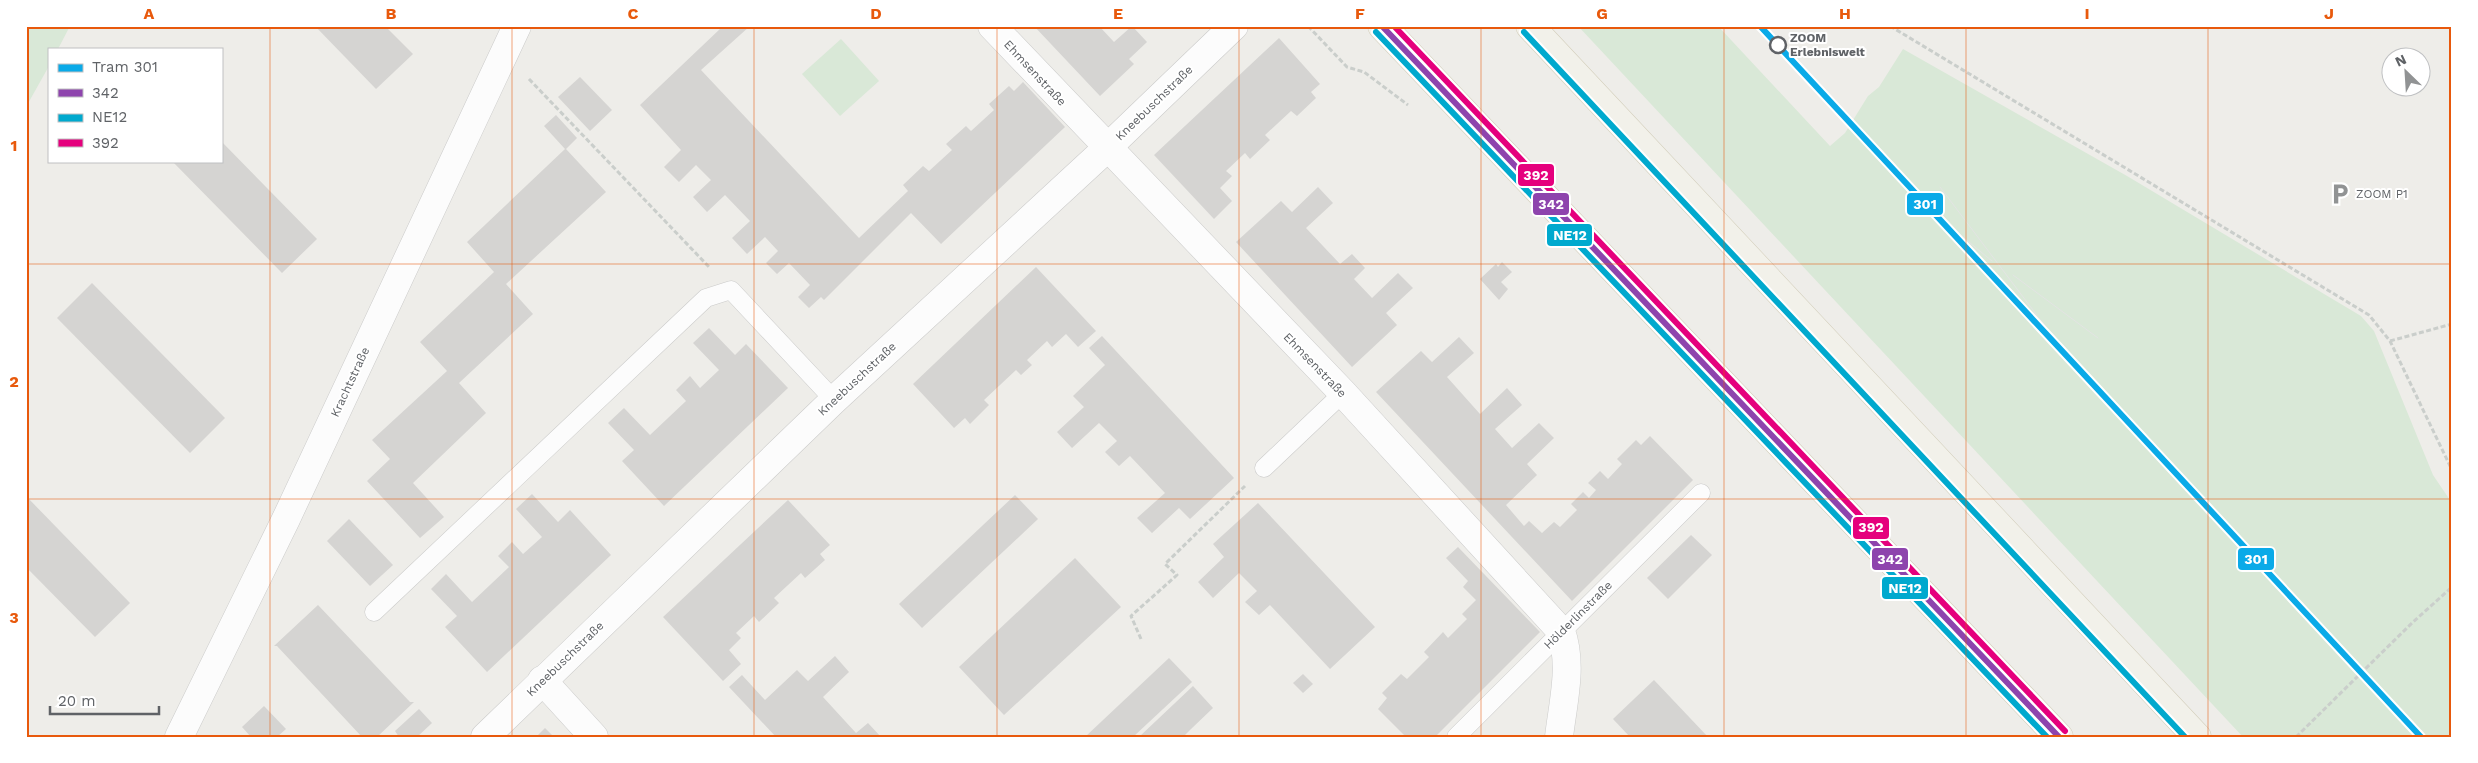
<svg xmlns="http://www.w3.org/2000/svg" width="2478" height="763" viewBox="0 0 2478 763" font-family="'Work Sans',sans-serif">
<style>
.green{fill:#d9e8d7}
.building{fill:#d5d4d2}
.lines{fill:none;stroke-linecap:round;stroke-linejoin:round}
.service-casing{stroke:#cbcbca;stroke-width:19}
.minor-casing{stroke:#cbcbca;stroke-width:29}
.primary-casing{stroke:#d2cdba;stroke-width:29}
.path{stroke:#cacecb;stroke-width:3;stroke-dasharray:5 2.5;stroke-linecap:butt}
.service{stroke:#fcfcfc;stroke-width:18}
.minor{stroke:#fcfcfc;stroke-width:28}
.primary{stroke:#f2f1ea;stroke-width:28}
.tram{stroke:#e3e4e3;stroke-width:1}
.bus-1-casing{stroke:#fff;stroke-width:10}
.bus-2-casing{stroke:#fff;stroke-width:10}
.bus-3-casing{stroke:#fff;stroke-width:10}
.bus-1{stroke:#8e44ad;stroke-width:6}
.bus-2{stroke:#00a9ce;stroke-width:6}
.bus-3{stroke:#e5007d;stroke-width:6}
.tram-1-casing{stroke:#fff;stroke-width:10}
.tram-1{stroke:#0aaae8;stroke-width:6}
.grid{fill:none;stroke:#e8590c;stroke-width:1;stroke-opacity:0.55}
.stop-dot{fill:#fff;stroke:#5f6266;stroke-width:2.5}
.labels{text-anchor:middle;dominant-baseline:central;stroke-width:4;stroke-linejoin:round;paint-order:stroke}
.stop-label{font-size:12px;font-weight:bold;fill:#5f6266;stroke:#fff;text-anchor:start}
.street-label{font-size:12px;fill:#5f6266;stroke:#fff}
.poi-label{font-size:12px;fill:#5f6266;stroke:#fff;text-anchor:start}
.line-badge{stroke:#fff;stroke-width:2}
.badge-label{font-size:14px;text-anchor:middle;font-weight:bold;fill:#fff}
.neatline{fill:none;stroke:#e8590c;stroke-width:2}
.grid-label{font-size:16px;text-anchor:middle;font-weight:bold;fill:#e8590c}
</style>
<rect width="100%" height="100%" fill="#eeede9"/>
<g class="green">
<path d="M26 26H70L58 49H49V66L26 107Z"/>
<path d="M1578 26H1718L1830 146 1845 133 1868 96 1879 87 1903 49 2127 176 2361 316 2374 331 2433 475 2452 503V737H2243Z"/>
<path d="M841 39 879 81 840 116 802 74Z"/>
</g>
<g class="building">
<path d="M315 26H385L413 54 376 89Z"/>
<path d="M720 26H750L701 70 859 238 908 191 903 185 923 166 929 171 952 150 946 144 966 126 971 131 994 110 989 104 1009 86 1014 91 1023 82 1065 127 941 244 911 213 824 300 821 297 809 308 798 297 810 285 789 263 777 274 766 263 778 251 765 237 747 254 732 238 750 221 725 195 707 212 693 197 711 180 696 165 679 182 664 167 681 150 640 105 721 28Z"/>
<path d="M1034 26H1099L1114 42 1132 26 1147 42 1129 59 1134 64 1100 96Z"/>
<path d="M1279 38 1320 84 1311 92 1316 98 1297 116 1291 111 1265 135 1270 140 1250 159 1245 153 1226 171 1232 176 1220 188 1232 201 1214 219 1154 155Z"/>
<path d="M580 77 612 110 590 131 558 97Z"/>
<path d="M556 115 577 138 566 149 606 192 506 284 533 314 459 383 486 413 413 483 444 517 420 538 367 481 390 459 372 440 447 371 420 342 494 272 467 242 565 149 544 126Z"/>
<path d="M221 141 317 239 282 273 172 161H221Z"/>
<path d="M1318 187 1333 203 1306 228 1340 264 1352 254 1365 268 1354 279 1372 298 1398 273 1413 288 1386 313 1397 325 1352 367 1236 242 1281 201 1292 212Z"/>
<path d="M1502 262 1512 272 1501 282 1508 289 1499 300 1480 279 1496 264 1498 267Z"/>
<path d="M1036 267 1096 331 1078 347 1066 334 1052 347 1047 341 1027 360 1032 365 1021 375 1016 370 984 400 989 405 970 424 965 418 954 428 913 384Z"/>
<path d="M92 283 225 418 190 453 57 318Z"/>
<path d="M709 328 735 355 746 344 788 388 664 506 622 461 634 450 608 423 624 408 650 435 686 401 676 390 690 376 700 388 719 370 693 343Z"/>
<path d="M1102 336 1234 478 1190 519 1179 508 1152 533 1137 518 1165 493 1130 456 1119 466 1105 452 1117 441 1099 423 1072 448 1057 432 1084 407 1073 396 1105 365 1089 348Z"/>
<path d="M1459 337 1474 353 1447 377 1480 414 1507 388 1522 405 1495 429 1512 448 1539 423 1554 438 1527 464 1537 475 1506 505 1524 526 1529 521 1542 533 1554 522 1560 527 1577 510 1571 504 1583 492 1589 498 1596 490 1588 483 1600 471 1608 479 1622 464 1617 459 1636 440 1641 445 1650 436 1693 480 1572 601 1376 392 1421 351 1432 362Z"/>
<path d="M532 494 558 522 570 510 611 555 487 672 445 627 457 616 431 589 446 574 472 602 509 567 498 556 512 542 523 554 542 537 516 509Z"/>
<path d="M1015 495 1038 519 922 628 899 604Z"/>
<path d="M26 496 130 603 95 637 26 567Z"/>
<path d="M788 500 830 545 820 554 825 560 805 578 801 573 774 598 779 603 759 622 754 616 736 633 741 638 729 650 741 664 723 681 663 617Z"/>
<path d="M1258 503 1375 627 1330 669 1270 605 1259 615 1245 602 1257 591 1239 573 1213 598 1198 582 1224 557 1213 544Z"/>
<path d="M349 519 393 565 370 586 327 541Z"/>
<path d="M1691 535 1712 555 1668 599 1647 578Z"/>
<path d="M1458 547 1540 632 1435 737H1406L1378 709 1387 698 1382 693 1401 674 1407 679 1429 657 1424 652 1443 632 1448 638 1467 619 1462 614 1476 600 1463 587 1468 581 1446 558Z"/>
<path d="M1075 558 1121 607 1004 715 959 667Z"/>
<path d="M318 605 410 702H414L377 737H362L277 646H274Z"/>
<path d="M835 656 849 672 823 697 856 733 868 723 881 737H776L729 687 742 675 765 700 797 670 808 681Z"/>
<path d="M1169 658 1192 682 1133 737H1085Z"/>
<path d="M1303 674 1313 684 1303 693 1293 683Z"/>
<path d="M1654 680 1708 737H1630L1613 719Z"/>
<path d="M1193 686 1213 708 1191 729 1183 737H1139Z"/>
<path d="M264 706 286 729 277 737H251L242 727Z"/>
<path d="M419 709 432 723 417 737H399L395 731Z"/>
<path d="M545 728 554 737H536Z"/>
</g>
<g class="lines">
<g class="service-casing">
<g id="service">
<path d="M1264 468 1343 393"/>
<path d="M374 612 706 298 731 290 834 400"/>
<path d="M1456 737 1701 493"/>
</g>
</g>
<g class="minor-casing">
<g id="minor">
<path d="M992 26 1343 393 1561 631C1573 665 1563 702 1559 737"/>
<path d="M542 680 594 737"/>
<path d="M179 737 286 519 517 26"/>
<path d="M485 737 834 400 1106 149 1234 26"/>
</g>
</g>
<g class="primary-casing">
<g id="primary">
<path d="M1382 26 2059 737"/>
<path d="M1530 26C1753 262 1974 500 2197 737"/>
</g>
</g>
<g class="path">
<path d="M1308 26 1347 67 1364 72 1408 105"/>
<path d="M1890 26 2369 315 2390 341 2452 470"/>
<path d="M529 79 710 268"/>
<path d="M2390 341 2452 324"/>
<path d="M1141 639 1131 616 1177 575 1165 564 1245 486"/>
<path d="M2296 737 2413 622 2452 587"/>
</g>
<use href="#service" class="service"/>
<use href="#minor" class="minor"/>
<use href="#primary" class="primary"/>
<g class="tram">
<path d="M1940 187 2076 367"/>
<path d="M1930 210 1992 261"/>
<path d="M2013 275 2098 338"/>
</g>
<g class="bus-1-casing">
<path id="bus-1" d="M1382 26 2059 737"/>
</g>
<g class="bus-2-casing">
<g id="bus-2">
<path d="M1376 32 2047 737"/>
<path d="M1524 32 2185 737"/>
</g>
</g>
<g class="bus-3-casing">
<path id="bus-3" d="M1394 26 2065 731"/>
</g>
<use href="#bus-1" class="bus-1"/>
<use href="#bus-2" class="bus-2"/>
<use href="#bus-3" class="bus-3"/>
<g class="tram-1-casing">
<path id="tram-1" d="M1760 26 2421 737"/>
</g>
<use href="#tram-1" class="tram-1"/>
</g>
<path class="grid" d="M270 26V737M512 26V737M754 26V737M997 26V737M1239 26V737M1481 26V737M1724 26V737M1966 26V737M2208 26V737M26 264H2452M26 499H2452"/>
<defs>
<g id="parking-bare" transform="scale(1.725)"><path d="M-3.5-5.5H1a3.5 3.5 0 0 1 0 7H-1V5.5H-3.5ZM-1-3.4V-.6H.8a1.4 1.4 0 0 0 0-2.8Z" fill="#919394" stroke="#fff" stroke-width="2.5" paint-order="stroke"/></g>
</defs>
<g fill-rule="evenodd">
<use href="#parking-bare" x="2340" y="194"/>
</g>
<circle class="stop-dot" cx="1778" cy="45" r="8"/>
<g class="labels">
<g class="stop-label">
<text x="1790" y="38">ZOOM<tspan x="1790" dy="14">Erlebniswelt</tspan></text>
</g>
<g class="street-label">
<text transform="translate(1035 73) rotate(47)">Ehmsenstraße</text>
<text transform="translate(1154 103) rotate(-44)">Kneebuschstraße</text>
<text transform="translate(1315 365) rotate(46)">Ehmsenstraße</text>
<text transform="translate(857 379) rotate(-43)">Kneebuschstraße</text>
<text transform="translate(350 382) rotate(-65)">Krachtstraße</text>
<text transform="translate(1578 615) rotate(-45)">Hölderlinstraße</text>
<text transform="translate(565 659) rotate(-44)">Kneebuschstraße</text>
</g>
<g class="poi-label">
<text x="2356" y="194">ZOOM P1</text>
</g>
</g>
<g class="line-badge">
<rect x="1517" y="163" width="38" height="24" rx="5" fill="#e5007d"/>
<rect x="1532" y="192" width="38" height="24" rx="5" fill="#8e44ad"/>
<rect x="1906" y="192" width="38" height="24" rx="5" fill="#0aaae8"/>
<rect x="1546" y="223" width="47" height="24" rx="5" fill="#00a9ce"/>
<rect x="1852" y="516" width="38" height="24" rx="5" fill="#e5007d"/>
<rect x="2237" y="547" width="38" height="24" rx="5" fill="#0aaae8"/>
<rect x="1871" y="547" width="38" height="24" rx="5" fill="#8e44ad"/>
<rect x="1881" y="576" width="48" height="24" rx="5" fill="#00a9ce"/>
</g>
<g class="badge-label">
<text x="1536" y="180">392</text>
<text x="1551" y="209">342</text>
<text x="1925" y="209">301</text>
<text x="1570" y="240">NE12</text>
<text x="1871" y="532">392</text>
<text x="2256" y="564">301</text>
<text x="1890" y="564">342</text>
<text x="1905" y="593">NE12</text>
</g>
<rect width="2478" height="763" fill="none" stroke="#ffffff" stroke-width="55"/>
<rect x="48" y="48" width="175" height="115" fill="#ffffff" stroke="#bfc0c2"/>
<rect x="58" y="64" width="25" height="8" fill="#0aaae8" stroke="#bfc0c2"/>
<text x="92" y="72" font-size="15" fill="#5f6266">Tram 301</text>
<rect x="58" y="89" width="25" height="8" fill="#8e44ad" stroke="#bfc0c2"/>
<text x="92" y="98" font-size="15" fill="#5f6266">342</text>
<rect x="58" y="114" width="25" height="8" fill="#00a9ce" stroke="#bfc0c2"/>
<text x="92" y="122" font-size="15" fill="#5f6266">NE12</text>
<rect x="58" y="139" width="25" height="8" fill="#e5007d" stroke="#bfc0c2"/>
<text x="92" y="148" font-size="15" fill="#5f6266">392</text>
<g transform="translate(2406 72) rotate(335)"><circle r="24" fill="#ffffff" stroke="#bfc0c2"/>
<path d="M0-4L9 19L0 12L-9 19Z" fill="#919394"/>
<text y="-8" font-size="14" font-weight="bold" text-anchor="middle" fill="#5f6266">N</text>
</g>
<path d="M50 706v8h109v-8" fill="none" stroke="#5f6266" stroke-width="2.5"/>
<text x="58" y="706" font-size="15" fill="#5f6266" stroke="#ffffff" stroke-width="4" paint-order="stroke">20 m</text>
<rect x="28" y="28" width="2422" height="708" class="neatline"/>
<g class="grid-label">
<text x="149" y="19">A</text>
<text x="391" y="19">B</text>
<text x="633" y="19">C</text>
<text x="876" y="19">D</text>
<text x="1118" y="19">E</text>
<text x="1360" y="19">F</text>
<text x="1602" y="19">G</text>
<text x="1845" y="19">H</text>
<text x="2087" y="19">I</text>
<text x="2329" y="19">J</text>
<text x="14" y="151">1</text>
<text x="14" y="387">2</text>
<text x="14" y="623">3</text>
</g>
</svg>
